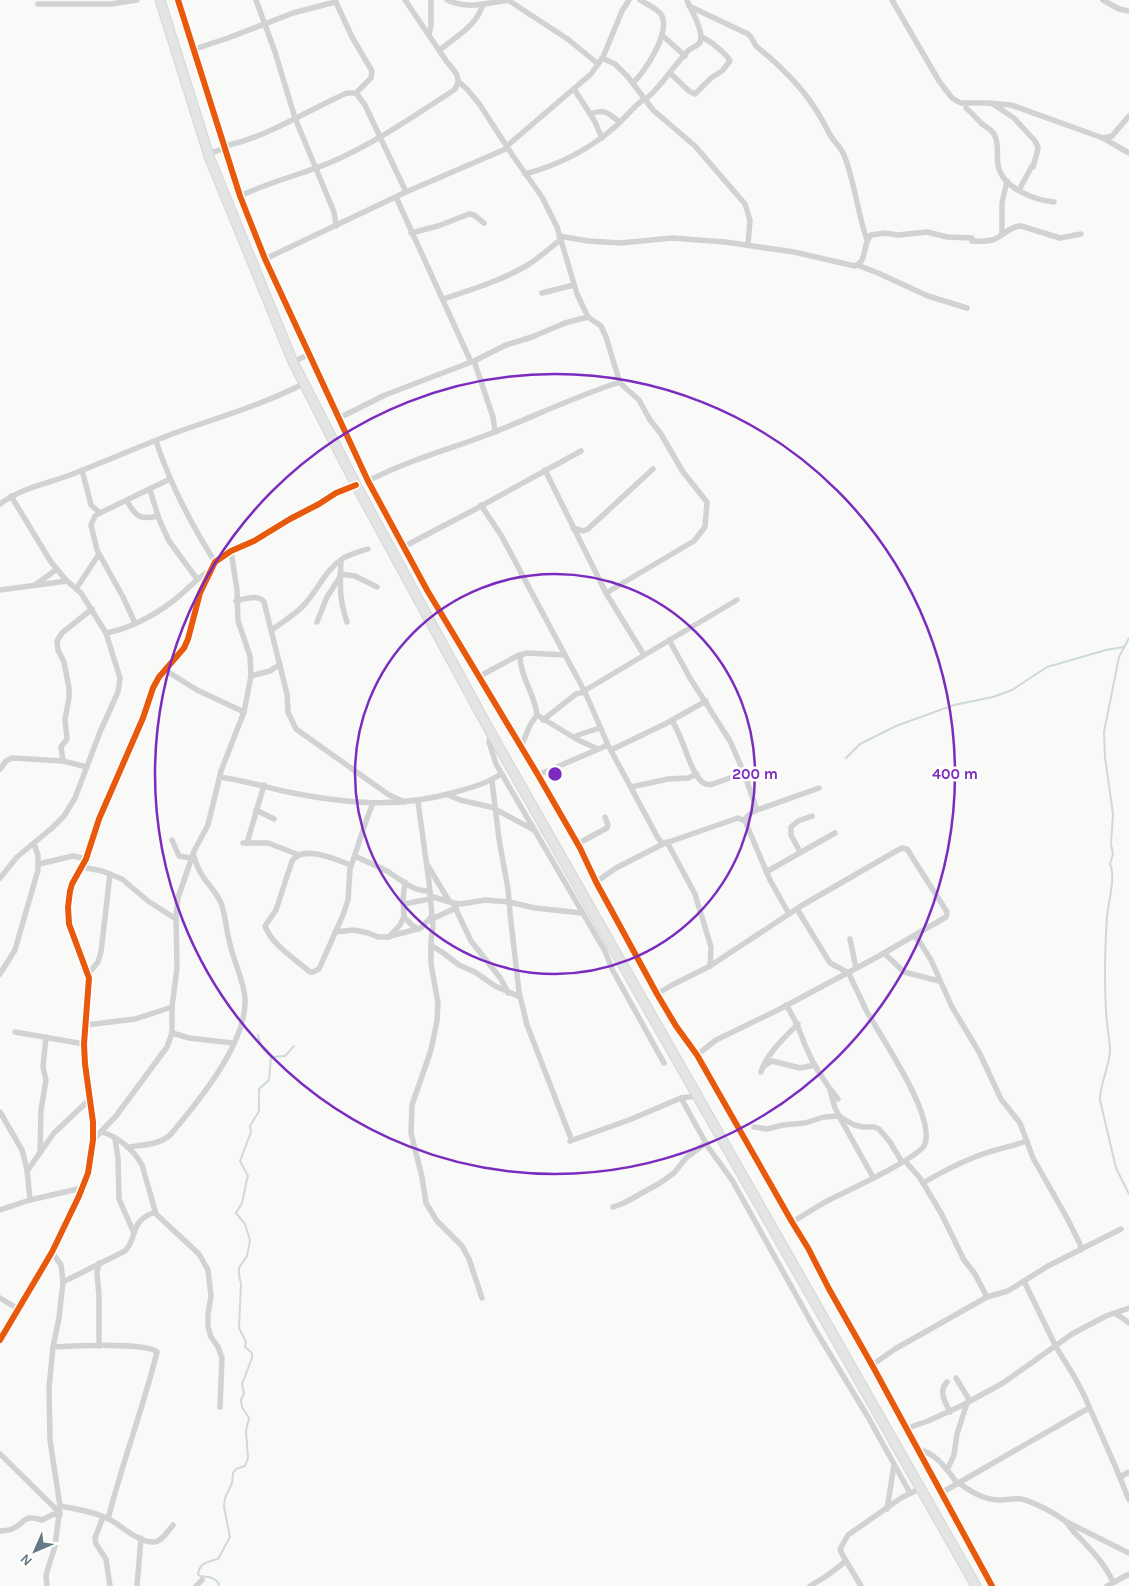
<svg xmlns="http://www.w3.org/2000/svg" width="1129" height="1586" viewBox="0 0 1129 1586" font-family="Karla,sans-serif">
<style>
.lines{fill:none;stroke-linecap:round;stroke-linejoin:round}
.stream{stroke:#ced9da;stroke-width:2}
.trunk-casing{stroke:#d5d6d6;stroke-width:11}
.minor{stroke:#d1d2d3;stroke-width:5.5}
.trunk{stroke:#e3e4e4;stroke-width:9}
.cycleway-casing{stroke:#fff;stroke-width:9}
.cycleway{stroke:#e8590c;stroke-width:6}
.ring{fill:none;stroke:#7b2cbf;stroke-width:2.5}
.centre{fill:#7b2cbf;stroke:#fff;stroke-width:2.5}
.ring-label{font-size:15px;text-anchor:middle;font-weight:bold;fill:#7b2cbf;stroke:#fff;stroke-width:5;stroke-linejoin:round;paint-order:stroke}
</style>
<rect width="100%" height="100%" fill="#f9f9f8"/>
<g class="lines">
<g class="stream">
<path d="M1129 638 1119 657 1104 732 1105 757 1113 814 1111 844 1113 854 1110 864C1116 878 1108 903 1107 917 1105 948 1104 978 1106 1009 1106 1023 1110 1038 1110 1051 1109 1068 1100 1083 1100 1100L1116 1168 1129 1194"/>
<path d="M846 758 860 744 896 726 954 705 993 697 1012 690 1047 667 1106 650 1123 647"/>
<path d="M258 1035C260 1046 263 1050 271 1057L285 1056 294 1046"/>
<path d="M218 1586 219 1584C215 1577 208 1577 200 1576L198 1574C200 1562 208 1562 218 1559L230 1537 224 1507 225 1498 232 1483 233 1473 236 1469 245 1466 248 1458 246 1431 249 1418 242 1407 241 1400 244 1393 242 1384 252 1358V1353L245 1347 246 1342 239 1328 241 1284 239 1275V1268L247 1256 250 1240 245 1224 236 1213 242 1203 247 1179 248 1176 240 1161 251 1132 250 1126 259 1111V1089L269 1080 271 1057"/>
</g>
<g class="trunk-casing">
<path id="trunk" d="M160 0 210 159 293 362 356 485 491 733 976 1586"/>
</g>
<g class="minor">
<path d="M178 0 240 196 265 259 368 481 427 590 538 775 580 848 596 882 657 994 676 1026 697 1055 792 1222 808 1248 829 1289 872 1365 992 1586"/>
<path d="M256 0 275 52 295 118 334 212 336 226"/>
<path d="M335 0 352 37 372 71 371 78 356 93"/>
<path d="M447 0C469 10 485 3 509 0"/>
<path d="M508 0 569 40 598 64"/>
<path d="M892 0 939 81 952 98 957 101 961 103H987L1011 105 1103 138 1129 153"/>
<path d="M1103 0 1119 9 1129 11"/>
<path d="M38 4H111L137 0"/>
<path d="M689 6 748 34C753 38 753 42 756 46 764 53 772 59 779 66 802 88 815 105 829 133 833 141 841 147 844 155 855 182 857 212 867 240"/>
<path d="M429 35 431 25V0"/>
<path d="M662 35 685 56"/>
<path d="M195 49 228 38 293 13 335 2"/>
<path d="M440 50C456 36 477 26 483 4"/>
<path d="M602 58 615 64 628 77 653 110 695 146 745 204 750 220 748 245"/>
<path d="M670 73 689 91 695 94 711 78 722 71 730 61C727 54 708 39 701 37"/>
<path d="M459 82 467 89 480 105 513 156 542 197 557 227 577 294 588 317 601 326 606 337 620 383 639 400 650 420 661 434 683 472 707 502 705 527 694 541 606 593"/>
<path d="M633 83C645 71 670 34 662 16 659 9 646 4 640 0"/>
<path d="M574 89 594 120 602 138"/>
<path d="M645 100C662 86 673 66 689 50 694 46 701 46 701 37 701 25 691 11 687 0"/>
<path d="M993 104 1014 118 1035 141 1038 147 1037 153 1033 167"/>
<path d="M966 108C972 113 977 119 982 124 987 128 991 129 994 134 1000 144 996 155 998 165 1002 188 1034 200 1054 202"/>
<path d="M590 114C606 108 608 114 620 122"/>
<path d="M1103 138 1112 136 1129 116"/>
<path d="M224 146C268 137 306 111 347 93H356L365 105 406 192"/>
<path d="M507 146 591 74 603 57 622 11 629 0"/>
<path d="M208 154 225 148"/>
<path d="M525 174C559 165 590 149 616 126 626 117 633 107 644 99"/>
<path d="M1019 190 1032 166"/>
<path d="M240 196C269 182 300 175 329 163 374 144 414 116 454 90 463 79 455 71 447 62L405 0"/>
<path d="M396 197 471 362"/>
<path d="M411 233 438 226 469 214 474 215 484 223"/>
<path d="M1002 235V203L1007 181"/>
<path d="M559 236 588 241 621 243 672 238 725 242 794 252 855 266C868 261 862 244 871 235L885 233 898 235 927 232 947 237 972 238"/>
<path d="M972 241C979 241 985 242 992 240 1003 237 1009 226 1021 226L1060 238 1081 234"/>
<path d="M265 259 406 192 508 148"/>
<path d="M857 265 878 273 928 296 967 308"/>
<path d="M542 293 574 285"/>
<path d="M443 299C471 290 500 281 526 266 538 259 549 249 560 240"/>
<path d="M474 361 493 417 495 432"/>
<path d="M293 362 310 354"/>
<path d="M339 418 385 395 474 361 506 345 532 337 565 323 588 317"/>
<path d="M156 441C170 484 191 524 215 562"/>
<path d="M82 470 91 505 100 513"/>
<path d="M545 470 606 593 644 655"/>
<path d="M368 481C408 460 451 449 492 433 535 416 576 396 620 382"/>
<path d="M150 490 159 519 169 541 197 579"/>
<path d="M127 501C136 517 140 520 158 516"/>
<path d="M0 504C21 488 46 484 70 475 104 462 138 447 172 434 216 418 262 405 303 384"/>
<path d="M481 505 501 535 565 655 585 692 608 745 658 838 663 844"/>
<path d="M573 528 583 531 588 529 653 469"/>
<path d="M405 546 472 511 581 451"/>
<path d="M341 560C340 584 339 599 347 622"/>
<path d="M340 574 355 576 377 587"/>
<path d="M35 585 57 569"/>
<path d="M76 589 99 554"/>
<path d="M0 590 67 581"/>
<path d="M236 601C245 599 258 594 264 602L287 694 288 712 296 729 389 795 405 802"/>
<path d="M317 622 327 597 340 577"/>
<path d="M135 623 123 597 97 550 91 525 95 516 100 513 170 479"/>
<path d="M272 630C282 622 293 616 302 607 317 592 325 570 342 559 350 554 359 552 368 549"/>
<path d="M106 633C129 629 155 615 173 601 186 591 197 578 212 569"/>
<path d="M669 640 690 678 730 741 744 773 757 810"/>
<path d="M520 655C520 677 535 694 537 715L530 725 521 747"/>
<path d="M165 670 197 690 244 712"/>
<path d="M251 676 270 671 280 664"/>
<path d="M480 676 517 656 527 653 565 655"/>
<path d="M584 691 737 600"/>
<path d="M537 715 578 740 598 749"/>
<path d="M543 720 576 694 585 692"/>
<path d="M672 721C683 736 689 770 702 782 706 785 709 785 713 784L744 773"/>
<path d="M491 733 489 742 496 764 605 951 612 969 664 1063"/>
<path d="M574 737 581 734 600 728"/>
<path d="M611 750 667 723 706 701"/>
<path d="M63 761 61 747 67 739 65 719 69 698V688L64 662 58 650 57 641 62 633 92 609"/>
<path d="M0 769 6 761 12 758 63 761 87 767"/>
<path d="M538 775 608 745"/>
<path d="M220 777C241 780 262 786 283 791 341 803 395 809 452 793 470 788 486 784 501 774"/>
<path d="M492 781 499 839 508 889 510 913 519 992 527 1025 570 1136"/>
<path d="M631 787 668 779 688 778 697 774"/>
<path d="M448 795 460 800 495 808"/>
<path d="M418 802 429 882 433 927 431 940V964L438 1003 437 1021 431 1050 412 1105 411 1133 422 1177 426 1203 437 1221 462 1246 469 1259 482 1298"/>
<path d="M495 809 534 830"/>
<path d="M256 810 274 819"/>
<path d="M744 820 751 813 757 810 819 788"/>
<path d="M172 840 179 856 191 858"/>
<path d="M667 842 695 894 711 947 710 966"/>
<path d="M243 843H268L299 855"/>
<path d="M247 843 264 785"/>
<path d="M577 844 607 828 608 825 605 817"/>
<path d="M800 852 791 835V827L798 821 812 816"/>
<path d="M355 856C365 861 377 866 387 871 400 879 413 892 430 891"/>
<path d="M39 864 73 856 86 859"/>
<path d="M351 865C336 860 303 844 292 861L276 910 265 926C272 945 295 959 310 972H313L319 969 343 915 348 900 350 869C358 847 364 824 373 803"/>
<path d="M428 866 449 901"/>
<path d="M82 867 102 871 122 879 148 901 176 919"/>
<path d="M766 872 835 833"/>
<path d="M0 878 17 857 52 828 64 816 75 798 100 732 118 692 120 678 106 633 81 593 66 580 51 562 11 496"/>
<path d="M596 882 616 868 663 844 738 818 745 821 770 880 789 914"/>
<path d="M430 896 453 903 461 904 485 900 509 902 535 908 582 913"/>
<path d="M453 903 471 941 501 979 508 993"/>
<path d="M404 904 430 899"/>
<path d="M797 909 830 963 847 972"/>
<path d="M404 917 412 925 418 929"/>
<path d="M432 919 456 908"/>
<path d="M335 932 354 930 368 933 378 937H387L421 928 431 917"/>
<path d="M914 936 919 941 931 960 952 1007 979 1052 1001 1099 1020 1123 1033 1158 1067 1218 1080 1244 1081 1250"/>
<path d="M389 937 400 925 404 916 403 899 405 882"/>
<path d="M850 939 856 968"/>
<path d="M432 946 442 952 459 965 475 972 495 986 520 997"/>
<path d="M884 953 904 972 939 981"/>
<path d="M0 974 15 950 38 870V855L34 844"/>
<path d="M88 974 98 962 101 952 110 874"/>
<path d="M657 994 672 985 710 966 801 906 898 850 902 848 907 849 947 912 946 917 879 956 778 1010 716 1040 697 1055"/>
<path d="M786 1005C795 1018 800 1031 805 1045 813 1065 825 1083 838 1099"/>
<path d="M86 1025 135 1019 172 1007"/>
<path d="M15 1032 84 1044"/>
<path d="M172 1033 189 1038 233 1043"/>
<path d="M763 1067 772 1061 800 1068 815 1065"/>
<path d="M761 1072C766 1054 785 1037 798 1024"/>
<path d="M830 1090 835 1108 840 1118 873 1177"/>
<path d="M681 1098 708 1147 732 1180 816 1331 868 1417 910 1493"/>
<path d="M0 1112 22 1150 27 1169 30 1200"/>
<path d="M754 1127 767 1129 783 1125 805 1123 824 1117 839 1116 854 1125 863 1127H874L879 1129 890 1142 902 1162"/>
<path d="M102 1132C118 1137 133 1149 142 1165L156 1214 199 1254 208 1270 211 1296 208 1314V1327L211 1337 218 1347 222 1358 220 1407"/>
<path d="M115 1138 118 1158 119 1199 133 1231"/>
<path d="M93 1140 116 1116 167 1047 172 1033V1007L177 968 176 916 178 898 194 851 208 825 221 771 244 712 251 676 250 656 238 621 237 590 231 551"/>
<path d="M570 1141 629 1120 681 1098 696 1096"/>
<path d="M128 1147C143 1145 160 1145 171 1134 198 1102 247 1043 245 999 244 980 234 963 230 944 226 931 226 916 221 903 217 893 210 887 204 878 198 871 196 862 193 854"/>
<path d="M40 1153 41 1110 46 1080 43 1067 46 1037"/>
<path d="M905 1161 920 1178 941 1213 964 1260 975 1274 987 1297"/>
<path d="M27 1171 54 1133 90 1099"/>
<path d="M923 1183C940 1173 957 1164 975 1157 992 1150 1010 1147 1027 1141"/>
<path d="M613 1207 624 1203 660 1183 674 1173 686 1158 706 1143"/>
<path d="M0 1210 30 1200 82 1188"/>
<path d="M792 1222C805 1215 817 1206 831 1199 847 1191 921 1157 925 1144 935 1114 880 1036 866 1010 860 997 854 984 848 972"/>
<path d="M99 1263 97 1272 99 1296V1346"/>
<path d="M1024 1281 1056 1347 1074 1376 1084 1395 1116 1468 1129 1500"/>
<path d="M63 1282 125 1251C139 1236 128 1222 155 1212"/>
<path d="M0 1298 18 1309"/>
<path d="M1115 1313 1129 1323"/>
<path d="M0 1340 52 1252 79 1196 88 1173 93 1140V1122L85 1064 84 1044 89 978 69 924 68 907 70 891 72 884 86 859 99 819 143 718 153 688 159 677 184 648 188 639 200 593 215 562 231 551 254 541 290 519 319 504 336 493 356 485"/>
<path d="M53 1347C71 1346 147 1342 157 1352 143 1409 122 1463 108 1519"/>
<path d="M872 1365 895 1349 987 1297 1008 1291 1048 1266 1121 1229"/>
<path d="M956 1378 970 1401"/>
<path d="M947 1382C938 1391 945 1402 950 1412"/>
<path d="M905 1429 928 1421 963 1405 1003 1383 1072 1334 1106 1316 1129 1308"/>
<path d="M917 1449C937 1453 946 1469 958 1484"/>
<path d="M0 1454 60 1513"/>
<path d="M947 1470 954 1455 957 1434 967 1403"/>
<path d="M1120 1477 1129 1472"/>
<path d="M959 1483C973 1493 984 1500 1001 1500 1008 1500 1014 1498 1021 1499 1032 1501 1057 1514 1066 1522 1070 1526 1073 1532 1078 1536 1092 1551 1105 1564 1113 1582"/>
<path d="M941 1493 1089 1408"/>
<path d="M60 1506C77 1509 94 1512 109 1519 122 1526 138 1542 153 1542 161 1543 168 1531 173 1525"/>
<path d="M887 1509 894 1465"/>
<path d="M103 1517 95 1538 96 1544 106 1559 110 1586"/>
<path d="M1067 1522 1129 1553"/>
<path d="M0 1531C4 1530 9 1531 12 1529 26 1523 22 1514 42 1520L54 1514 60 1515"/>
<path d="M47 1586 46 1575 55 1546 60 1506 50 1440 49 1388 53 1347 59 1318 63 1282 61 1265 52 1252"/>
<path d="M137 1586 141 1538"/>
<path d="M196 1586 202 1580"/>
<path d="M810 1586 828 1575 846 1561"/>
<path d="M861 1586 842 1554 840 1549 848 1535 901 1498 921 1488"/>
<path d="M1107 1586 1129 1574"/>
</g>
<use href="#trunk" class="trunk"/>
<g class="cycleway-casing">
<g id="cycleway">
<path d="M178 0 240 196 265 259 368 481 427 590 538 775 580 848 596 882 657 994 676 1026 697 1055 792 1222 808 1248 829 1289 872 1365 992 1586"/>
<path d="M0 1340 52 1252 79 1196 88 1173 93 1140V1122L85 1064 84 1044 89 978 69 924 68 907 70 891 72 884 86 859 99 819 143 718 153 688 159 677 184 648 188 639 200 593 215 562 231 551 254 541 290 519 319 504 336 493 356 485"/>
</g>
</g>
<use href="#cycleway" class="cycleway"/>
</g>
<g class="ring">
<circle cx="555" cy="774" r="200"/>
<circle cx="555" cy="774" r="400"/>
</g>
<circle cx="555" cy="774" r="8" class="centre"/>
<g class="ring-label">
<text x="755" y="779">200 m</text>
<text x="955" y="779">400 m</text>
</g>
<g transform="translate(35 1551) rotate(225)" stroke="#ffffff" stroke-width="4" paint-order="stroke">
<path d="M0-4L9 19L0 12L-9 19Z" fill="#637984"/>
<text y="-8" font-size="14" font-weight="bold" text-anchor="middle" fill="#637984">N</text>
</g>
</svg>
